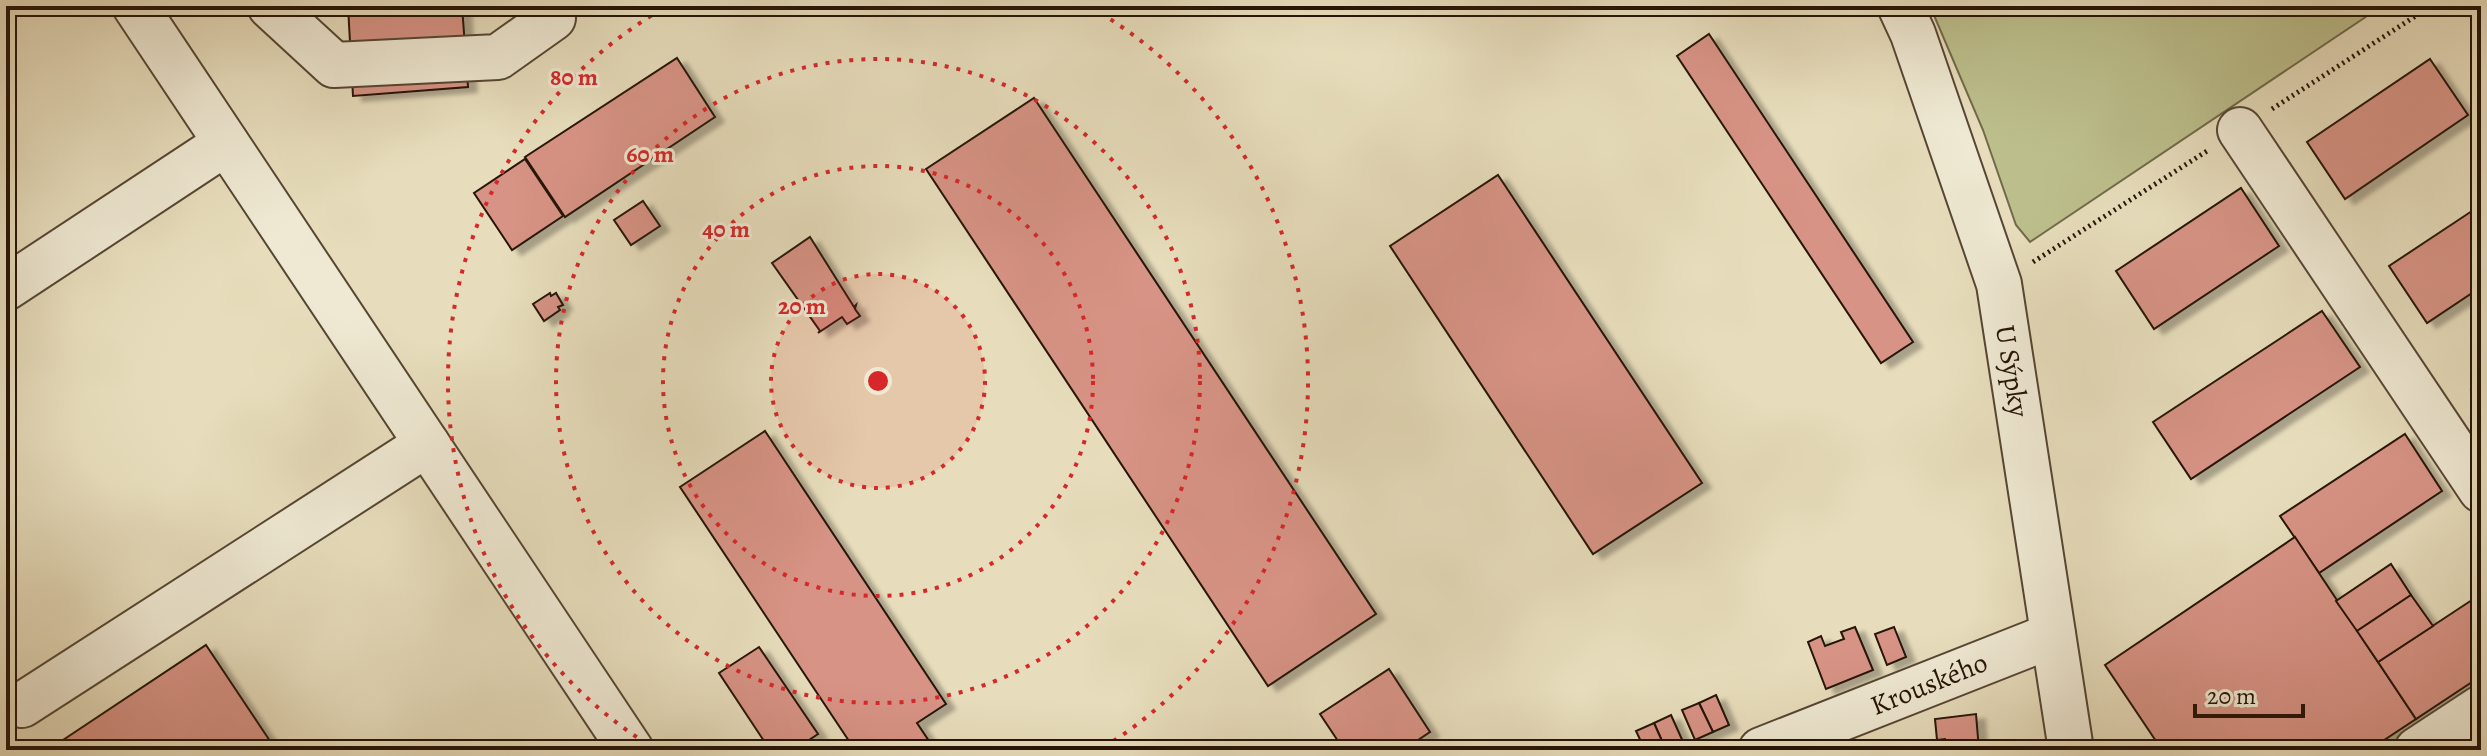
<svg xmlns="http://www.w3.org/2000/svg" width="2487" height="756" viewBox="0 0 2487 756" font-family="Alegreya,serif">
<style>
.green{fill:#bcbf8c;stroke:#716a4a;stroke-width:2}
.building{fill:#d79385;stroke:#261407;stroke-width:2;filter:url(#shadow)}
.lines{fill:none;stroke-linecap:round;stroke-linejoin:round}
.minor-casing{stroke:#564634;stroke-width:48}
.path{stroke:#261407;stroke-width:5;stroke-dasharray:2 4;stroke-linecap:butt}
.minor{stroke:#efe9d3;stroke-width:44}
.ring{fill:none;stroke:#d62828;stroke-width:4;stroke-dasharray:4 8}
.labels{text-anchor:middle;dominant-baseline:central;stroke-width:6;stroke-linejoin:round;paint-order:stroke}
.street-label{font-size:28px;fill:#261407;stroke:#efe9d3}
.centre{fill:#d62828;stroke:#efe9d3;stroke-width:4}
.ring-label{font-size:24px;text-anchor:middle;font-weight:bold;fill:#d62828;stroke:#efe9d3;stroke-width:6;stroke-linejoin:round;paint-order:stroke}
</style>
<defs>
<filter id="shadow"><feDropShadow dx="9" dy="5" stdDeviation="2" flood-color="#0004"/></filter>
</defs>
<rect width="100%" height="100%" fill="#e7ddbc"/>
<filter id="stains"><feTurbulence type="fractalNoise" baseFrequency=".0025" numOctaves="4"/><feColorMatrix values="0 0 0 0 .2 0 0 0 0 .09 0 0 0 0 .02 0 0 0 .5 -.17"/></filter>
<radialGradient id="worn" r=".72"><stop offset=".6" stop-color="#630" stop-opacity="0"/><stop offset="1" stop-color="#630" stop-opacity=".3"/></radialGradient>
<path class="green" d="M1930 6H2382L2030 242 2016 225 1983 130Z"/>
<g class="building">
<path d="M348 6H462L468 87 353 96Z"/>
<path d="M1709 34 1913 342 1881 363 1677 56Z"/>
<path d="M677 58 715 117 565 217 525 157Z"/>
<path d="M2430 59 2468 115 2345 199 2307 142Z"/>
<path d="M1034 98 1376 614 1268 686 926 169Z"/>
<path d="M525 159 563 216 512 250 474 193Z"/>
<path d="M1498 175 1702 483 1593 554 1390 246Z"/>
<path d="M2241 188 2279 246 2154 329 2116 271Z"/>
<path d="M643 201 660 226 631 245 614 220Z"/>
<path d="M2481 205V287L2427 323 2389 266Z"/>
<path d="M810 237 854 307 856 305 855 309 860 316 847 324 842 317 818 333 820 331 772 263Z"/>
<path d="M550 293 551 296 556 293 563 305 558 307 560 310 544 321 533 304Z"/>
<path d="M2322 311 2360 367 2191 479 2153 422Z"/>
<path d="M2481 383V405L2471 390Z"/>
<path d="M765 431 946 704 917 723 935 750H855L680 487Z"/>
<path d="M2405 434 2442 491 2319 573 2280 516Z"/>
<path d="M2295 537 2416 719 2369 750H2162L2105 665Z"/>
<path d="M2391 564 2411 595 2357 631 2336 601Z"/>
<path d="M2481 594V676L2416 719 2378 662Z"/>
<path d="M2411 595 2433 626 2378 662 2357 631Z"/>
<path d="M1855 627 1873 670 1826 689 1808 642 1821 636 1825 646 1844 639 1841 632Z"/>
<path d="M1894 627 1906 657 1887 665 1875 634Z"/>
<path d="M206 645 276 750H48Z"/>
<path d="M759 647 818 734 794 750H770L719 673Z"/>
<path d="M1389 669 1430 732 1403 750H1344L1320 714Z"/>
<path d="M1716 695 1729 725 1713 732 1699 703Z"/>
<path d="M1699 703 1713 732 1695 740 1682 710Z"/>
<path d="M1976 714 1979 750H1947L1945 739 1937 740 1935 719Z"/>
<path d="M1671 715 1684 744 1666 750 1654 723Z"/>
<path d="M1654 723 1666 750H1645L1636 731Z"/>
</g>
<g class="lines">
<g class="minor-casing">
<g id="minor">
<path d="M135 6 631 750"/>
<path d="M270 6 334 65 498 57 553 18"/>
<path d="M1900 6 1913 34 1999 284 2071 750"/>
<path d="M2240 130 2481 490"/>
<path d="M6 288 226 143"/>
<path d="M22 705 427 444"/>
<path d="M1761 750 2053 635"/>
<path d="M2417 750 2481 708"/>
</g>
</g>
<g class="path">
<path d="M2272 109 2431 6"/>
<path d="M2033 262 2207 151"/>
</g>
<use href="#minor" class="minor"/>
</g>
<circle cx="878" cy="381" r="107" fill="#d62828" fill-opacity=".12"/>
<g class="ring">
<circle cx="878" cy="381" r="107"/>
<circle cx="878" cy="381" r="215"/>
<circle cx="878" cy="381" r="322"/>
<path d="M657 750A430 430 0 0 1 666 7M1090 7A430 430 0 0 1 1099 750"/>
</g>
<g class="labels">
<g class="street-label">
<text transform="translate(2012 371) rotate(81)">U Sýpky</text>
<text transform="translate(1929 684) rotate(-22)">Krouského</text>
</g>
</g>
<circle cx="878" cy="381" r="12" class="centre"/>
<g class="ring-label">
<text x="574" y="85">80 m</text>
<text x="650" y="162">60 m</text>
<text x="726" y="237">40 m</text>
<text x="802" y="314">20 m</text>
</g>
<rect width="2487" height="756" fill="none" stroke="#e7ddbc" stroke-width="32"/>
<rect x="8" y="8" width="2471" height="740" fill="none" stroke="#261407" stroke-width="4"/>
<rect x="16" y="16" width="2455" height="724" fill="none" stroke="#261407" stroke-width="2"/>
<path d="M2195 704v12h108v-12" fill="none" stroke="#261407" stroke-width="4"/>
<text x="2207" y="704" font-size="24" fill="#261407" stroke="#efe9d3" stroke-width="6" paint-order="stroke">20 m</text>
<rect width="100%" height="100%" filter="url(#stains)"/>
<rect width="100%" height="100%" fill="url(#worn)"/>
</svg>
